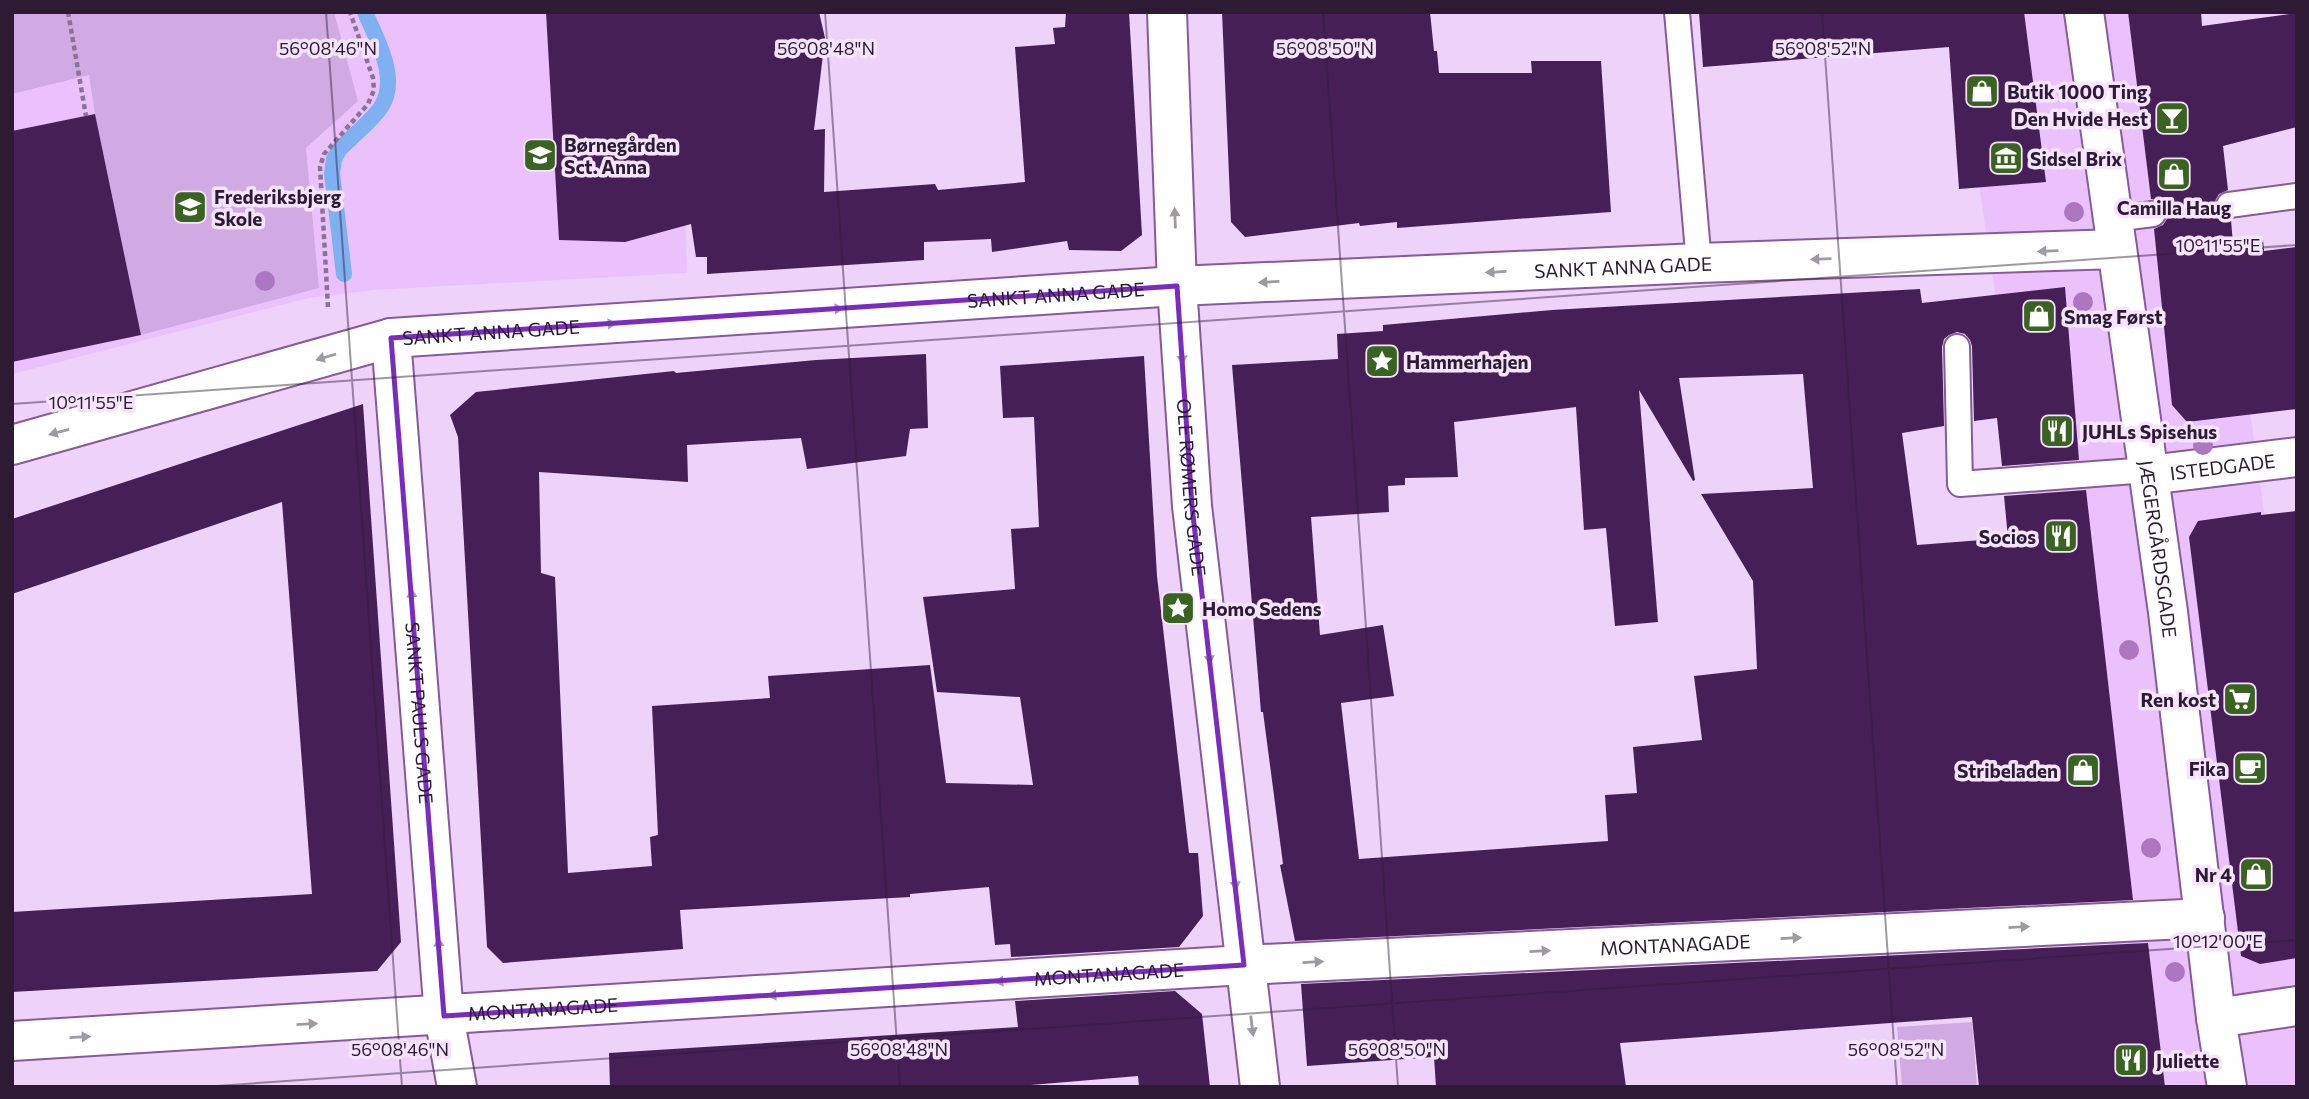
<svg xmlns="http://www.w3.org/2000/svg" width="2309" height="1099" viewBox="0 0 2309 1099" font-family="Commissioner,sans-serif">
<style>
.built{fill:#ebc1fc}
.green{fill:#d2aae3}
.lines{fill:none;stroke-linecap:round;stroke-linejoin:round}
.stream{stroke:#7fb0f2;stroke-width:16}
.building{fill:#471f57;fill-rule:evenodd}
.service-casing{stroke:#865b98;stroke-width:28}
.minor-casing{stroke:#865b98;stroke-width:42}
.path{stroke:#8a7394;stroke-width:4.5;stroke-dasharray:5 3.5;stroke-linecap:butt}
.service{stroke:#fff;stroke-width:24}
.minor{stroke:#fff;stroke-width:38}
.tree{fill:#ac77c0}
.oneway{fill:#a098a4}
.marked{fill:none;stroke:#7b2cbf;stroke-width:5;stroke-linejoin:round}
.ticks{fill:none;stroke:#2d1b35;stroke-width:2;stroke-opacity:0.45}
.labels{text-anchor:middle;dominant-baseline:central;stroke-width:7;stroke-linejoin:round;paint-order:stroke}
.poi-label{font-size:19px;font-weight:bold;fill:#2d1b35;stroke:#f6e3fe;text-anchor:start}
.street-label{font-size:19px;fill:#2d1b35;stroke:#f6e3fe}
.ticks-label{font-size:18px;text-anchor:middle;fill:#2d1b35;stroke:#f6e3fe;stroke-width:7;stroke-linejoin:round;paint-order:stroke}
</style>
<rect width="100%" height="100%" fill="#eed2fa"/>
<g class="built">
<path d="M12 12H680L687 273 374 290 309 298 12 374Z"/>
<path d="M1953 12H2194L2297 746V1087H2104L2050 660Z"/>
</g>
<g class="green">
<path d="M12 12H334L358 101 306 148 319 288 141 335 95 114 89 75 12 94Z"/>
<path d="M1972 1022 1977 1087H1902L1897 1027Z"/>
</g>
<g class="lines">
<path class="stream" d="M344 274 332 173 334 159 339 150C351 137 372 121 381 107 400 78 376 39 365 12"/>
</g>
<g class="building">
<path d="M546 12H819L825 38 814 130 825 129 824 192 935 184 938 190 1025 182 1015 47 1055 44 1053 28 1065 27 1066 12H1129L1142 235 1121 251 1069 250 1067 241 992 252 991 239 924 242V260L707 274V257H696L691 224 625 242 559 240Z"/>
<path d="M1222 12H1430L1434 51H1437L1439 73H1532L1531 61H1601L1611 212 1397 228V222L1360 226 1359 223 1245 237 1231 222Z"/>
<path d="M1699 12H2024L2046 182 1959 189 1949 47 1703 67Z"/>
<path d="M2128 12H2201L2202 26 2297 13V127L2223 146 2228 190 2219 194 2216 199 2214 206 2218 215 2224 219 2231 220 2233 244 2263 240 2264 251 2297 247V409L2187 422 2172 405 2154 229 2163 225 2167 219 2168 213 2164 205 2158 200 2151 199Z"/>
<path d="M95 114 141 335 12 362V131Z"/>
<path d="M2065 287 2079 460 2002 466 1997 418 1974 421 1972 346 1970 340 1965 334 1957 332 1949 335 1944 339 1942 347 1944 426 1902 433 1917 545 2008 538 2004 496 2086 490 2133 900 1295 941 1280 865 1283 864 1263 712H1261L1232 365 1338 359 1337 334 1383 331V325L1552 310 1920 289 1922 303ZM1803 374 1813 488 1701 494 1753 581 1757 669 1694 676 1702 740 1633 747 1637 793 1605 795 1608 841 1359 859 1341 703 1394 696 1383 625 1320 635 1311 517 1389 512 1388 486 1405 485V478L1458 477 1454 422 1576 407 1584 530 1606 528 1615 626 1658 622 1639 390 1693 481 1695 480 1679 378Z"/>
<path d="M926 354 928 428 910 429 906 456 807 469 801 438 687 445 688 482 539 472 541 573 555 577 568 873 652 866 650 837 658 835 652 706 770 698 768 676 930 665 946 783 1033 785 1020 697 937 692 923 597 1015 589 1011 529 1039 527 1034 417 1003 418 1000 366 1144 356 1157 576 1189 853H1198L1203 916 1179 947 1011 957 1010 944 995 945 989 887 910 894V897L680 910 683 949 503 963 487 947 458 437 450 415 476 392 674 371 676 373 816 360Z"/>
<path d="M363 404 401 942 377 971 12 992V912L312 894 282 502 12 594V519Z"/>
<path d="M2297 511V958L2260 964 2241 956 2189 537 2198 521 2261 512V515Z"/>
<path d="M2148 943 2165 1087H1979L1972 1017 1620 1043 1626 1087H1436L1434 1057 1307 1066 1301 984Z"/>
<path d="M1175 991 1202 1014 1210 1087H1139L1138 1076 1007 1087H610L609 1053 1018 1027 1015 1001Z"/>
</g>
<g class="lines">
<g class="service-casing">
<g id="service">
<path d="M1677 12 1699 263"/>
<path d="M2229 205 2297 196"/>
<path d="M2114 219 2153 214"/>
<path d="M1957 347 1960 484 2148 470"/>
</g>
</g>
<g class="minor-casing">
<g id="minor">
<path id="s1" d="M1167 12 1177 286 1192 506 1260 1087"/>
<path id="s2" d="M2084 12 2168 612 2216 1018 2227 1087"/>
<path id="s3" d="M391 338 444 1016 457 1087"/>
<path id="s4" d="M12 445 391 338 1177 286 1699 263 2117 249"/>
<path id="s5" d="M2149 475 2297 457"/>
<path d="M2216 1018 2297 1006"/>
<path id="s6" d="M12 1041 1244 965 2205 918"/>
</g>
</g>
<g class="path">
<path d="M68 12 86 116"/>
<path d="M328 307 320 167 324 154 368 104 374 90 373 78 350 12"/>
</g>
<use href="#service" class="service"/>
<use href="#minor" class="minor"/>
</g>
<g class="tree">
<circle cx="2074" cy="212" r="10"/>
<circle cx="265" cy="281" r="10"/>
<circle cx="2083" cy="302" r="10"/>
<circle cx="2203" cy="445" r="10"/>
<circle cx="2129" cy="650" r="10"/>
<circle cx="2151" cy="848" r="10"/>
<circle cx="2175" cy="972" r="10"/>
</g>
<defs><path id="oneway-solid" d="M-6-.8H1V-3.2L6.5 0L1 3.2V.8H-6Z" transform="scale(1.75)"/></defs>
<g class="oneway">
<use href="#oneway-solid" transform="translate(1175 218) rotate(-92)"/>
<use href="#oneway-solid" transform="translate(2048 251) rotate(178)"/>
<use href="#oneway-solid" transform="translate(1821 259) rotate(178)"/>
<use href="#oneway-solid" transform="translate(1496 272) rotate(177)"/>
<use href="#oneway-solid" transform="translate(1269 282) rotate(177)"/>
<use href="#oneway-solid" transform="translate(833 309) rotate(-4)"/>
<use href="#oneway-solid" transform="translate(606 324) rotate(-4)"/>
<use href="#oneway-solid" transform="translate(1182 354) rotate(86)"/>
<use href="#oneway-solid" transform="translate(326 357) rotate(164)"/>
<use href="#oneway-solid" transform="translate(59 432) rotate(165)"/>
<use href="#oneway-solid" transform="translate(412 599) rotate(-94)"/>
<use href="#oneway-solid" transform="translate(1209 654) rotate(84)"/>
<use href="#oneway-solid" transform="translate(1235 880) rotate(84)"/>
<use href="#oneway-solid" transform="translate(2019 927) rotate(-3)"/>
<use href="#oneway-solid" transform="translate(1791 938) rotate(-3)"/>
<use href="#oneway-solid" transform="translate(439 948) rotate(-94)"/>
<use href="#oneway-solid" transform="translate(1540 951) rotate(-3)"/>
<use href="#oneway-solid" transform="translate(1313 962) rotate(-3)"/>
<use href="#oneway-solid" transform="translate(1005 981) rotate(176)"/>
<use href="#oneway-solid" transform="translate(778 995) rotate(176)"/>
<use href="#oneway-solid" transform="translate(307 1024) rotate(-3)"/>
<use href="#oneway-solid" transform="translate(1252 1026) rotate(83)"/>
<use href="#oneway-solid" transform="translate(80 1037) rotate(-3)"/>
</g>
<path class="marked" d="M1177 286 1192 506 1244 965 444 1016 391 338Z"/>
<path class="ticks" d="M326 12 402 1087M825 12 900 1087M1323 12 1398 1087M1822 12 1897 1087M12 404 2297 245M202 1087 2297 940"/>
<defs>
<g id="shop-square" transform="scale(1.75)"><rect x="-9" y="-9" width="18" height="18" rx="4" fill="#396320" stroke="#f6e3fe"/><path d="M-5-2.5h2.3a2.7 3.5 0 0 1 5.4 0H5L5.5 6h-11ZM-1.5-2.5h3a1.5 2.3 0 0 0-3 0Z" fill="#fff"/></g>
<g id="bar-square" transform="scale(1.75)"><rect x="-9" y="-9" width="18" height="18" rx="4" fill="#396320" stroke="#f6e3fe"/><path d="M-6-5H6L.8 .8V4.5H3.5V6h-7V4.5H-.8V.8Z" fill="#fff"/></g>
<g id="school-square" transform="scale(1.75)"><rect x="-9" y="-9" width="18" height="18" rx="4" fill="#396320" stroke="#f6e3fe"/><path d="M0-5L7-2L0 1L-7-2ZM-4 1L0 2.5L4 1V4Q0 6-4 4Z" fill="#fff"/></g>
<g id="museum-square" transform="scale(1.75)"><rect x="-9" y="-9" width="18" height="18" rx="4" fill="#396320" stroke="#f6e3fe"/><path d="M0-6L6-3V-2H-6V-3ZM-5-1h2V3h-2ZM-1-1h2V3h-2ZM3-1h2V3H3ZM-6 4H6V6H-6Z" fill="#fff"/></g>
<g id="sight-square" transform="scale(1.75)"><rect x="-9" y="-9" width="18" height="18" rx="4" fill="#396320" stroke="#f6e3fe"/><path d="M0-6L1.8-2.2L6-1.7L2.9 1.2L3.7 5.4L0 3.3L-3.7 5.4L-2.9 1.2L-6-1.7L-1.8-2.2Z" fill="#fff"/></g>
<g id="restaurant-square" transform="scale(1.75)"><rect x="-9" y="-9" width="18" height="18" rx="4" fill="#396320" stroke="#f6e3fe"/><path d="M-5-6h1v4h1v-4h1v4h1v-4h1v5L-1.5 .5V6h-2V.5L-5-1ZM5-6V6H3V1.5H1.5Q1.5-4 5-6Z" fill="#fff"/></g>
<g id="supermarket-square" transform="scale(1.75)"><rect x="-9" y="-9" width="18" height="18" rx="4" fill="#396320" stroke="#f6e3fe"/><path d="M-6-5.5h2.5l.6 2H6L4.5 2H-2.5L-4.4-4H-6ZM-1.5 3.2a1.3 1.3 0 1 0 .1 0ZM3 3.2a1.3 1.3 0 1 0 .1 0Z" fill="#fff"/></g>
<g id="cafe-square" transform="scale(1.75)"><rect x="-9" y="-9" width="18" height="18" rx="4" fill="#396320" stroke="#f6e3fe"/><path d="M-5.5-4.5H6V0H3Q3 3.5 0 3.5H-2.5Q-5.5 3.5-5.5 0ZM3-3.2v2h1.7v-2ZM-6 4.5H4V6H-6Z" fill="#fff"/></g>
</defs>
<g fill-rule="evenodd">
<use href="#shop-square" x="1982" y="91"/>
<use href="#bar-square" x="2172" y="118"/>
<use href="#school-square" x="540" y="155"/>
<use href="#museum-square" x="2006" y="158"/>
<use href="#shop-square" x="2174" y="174"/>
<use href="#school-square" x="190" y="207"/>
<use href="#shop-square" x="2039" y="316"/>
<use href="#sight-square" x="1382" y="361"/>
<use href="#restaurant-square" x="2057" y="431"/>
<use href="#restaurant-square" x="2061" y="536"/>
<use href="#sight-square" x="1178" y="608"/>
<use href="#supermarket-square" x="2240" y="699"/>
<use href="#cafe-square" x="2250" y="768"/>
<use href="#shop-square" x="2083" y="770"/>
<use href="#shop-square" x="2256" y="874"/>
<use href="#restaurant-square" x="2131" y="1060"/>
</g>
<g class="labels">
<g class="poi-label">
<text x="2007" y="91">Butik 1000 Ting</text>
<text x="2148" y="118" text-anchor="end">Den Hvide Hest</text>
<text x="564" y="144">Børnegården<tspan x="564" dy="22">Sct. Anna</tspan></text>
<text x="2030" y="158">Sidsel Brix</text>
<text x="214" y="196">Frederiksbjerg<tspan x="214" dy="22">Skole</tspan></text>
<text x="2174" y="207" text-anchor="middle">Camilla Haug</text>
<text x="2064" y="316">Smag Først</text>
<text x="1406" y="361">Hammerhajen</text>
<text x="2082" y="431">JUHLs Spisehus</text>
<text x="2036" y="536" text-anchor="end">Socios</text>
<text x="1202" y="608">Homo Sedens</text>
<text x="2216" y="699" text-anchor="end">Ren kost</text>
<text x="2226" y="768" text-anchor="end">Fika</text>
<text x="2058" y="770" text-anchor="end">Stribeladen</text>
<text x="2232" y="874" text-anchor="end">Nr 4</text>
<text x="2156" y="1060">Juliette</text>
</g>
<g class="street-label">
<text stroke="none"><textPath href="#s4" startOffset="1628">SANKT ANNA GADE</textPath></text>
<text stroke="none"><textPath href="#s4" startOffset="1060">SANKT ANNA GADE</textPath></text>
<text stroke="none"><textPath href="#s4" startOffset="494">SANKT ANNA GADE</textPath></text>
<text stroke="none"><textPath href="#s5" startOffset="74">ISTEDGADE</textPath></text>
<text stroke="none"><textPath href="#s1" startOffset="476">OLE RØMERS GADE</textPath></text>
<text stroke="none"><textPath href="#s2" startOffset="542">JÆGERGÅRDSGADE</textPath></text>
<text stroke="none"><textPath href="#s3" startOffset="376">SANKT PAULS GADE</textPath></text>
<text stroke="none"><textPath href="#s6" startOffset="1666">MONTANAGADE</textPath></text>
<text stroke="none"><textPath href="#s6" startOffset="1099">MONTANAGADE</textPath></text>
<text stroke="none"><textPath href="#s6" startOffset="532">MONTANAGADE</textPath></text>
</g>
</g>
<g class="ticks-label">
<text x="328" y="55">56°08'46"N</text>
<text x="826" y="55">56°08'48"N</text>
<text x="1325" y="55">56°08'50"N</text>
<text x="1823" y="55">56°08'52"N</text>
<text x="2218" y="252">10°11'55"E</text>
<text x="91" y="409">10°11'55"E</text>
<text x="2218" y="948">10°12'00"E</text>
<text x="400" y="1056">56°08'46"N</text>
<text x="899" y="1056">56°08'48"N</text>
<text x="1397" y="1056">56°08'50"N</text>
<text x="1896" y="1056">56°08'52"N</text>
</g>
<rect width="2309" height="1099" fill="none" stroke="#2d1b35" stroke-width="28"/>
</svg>
